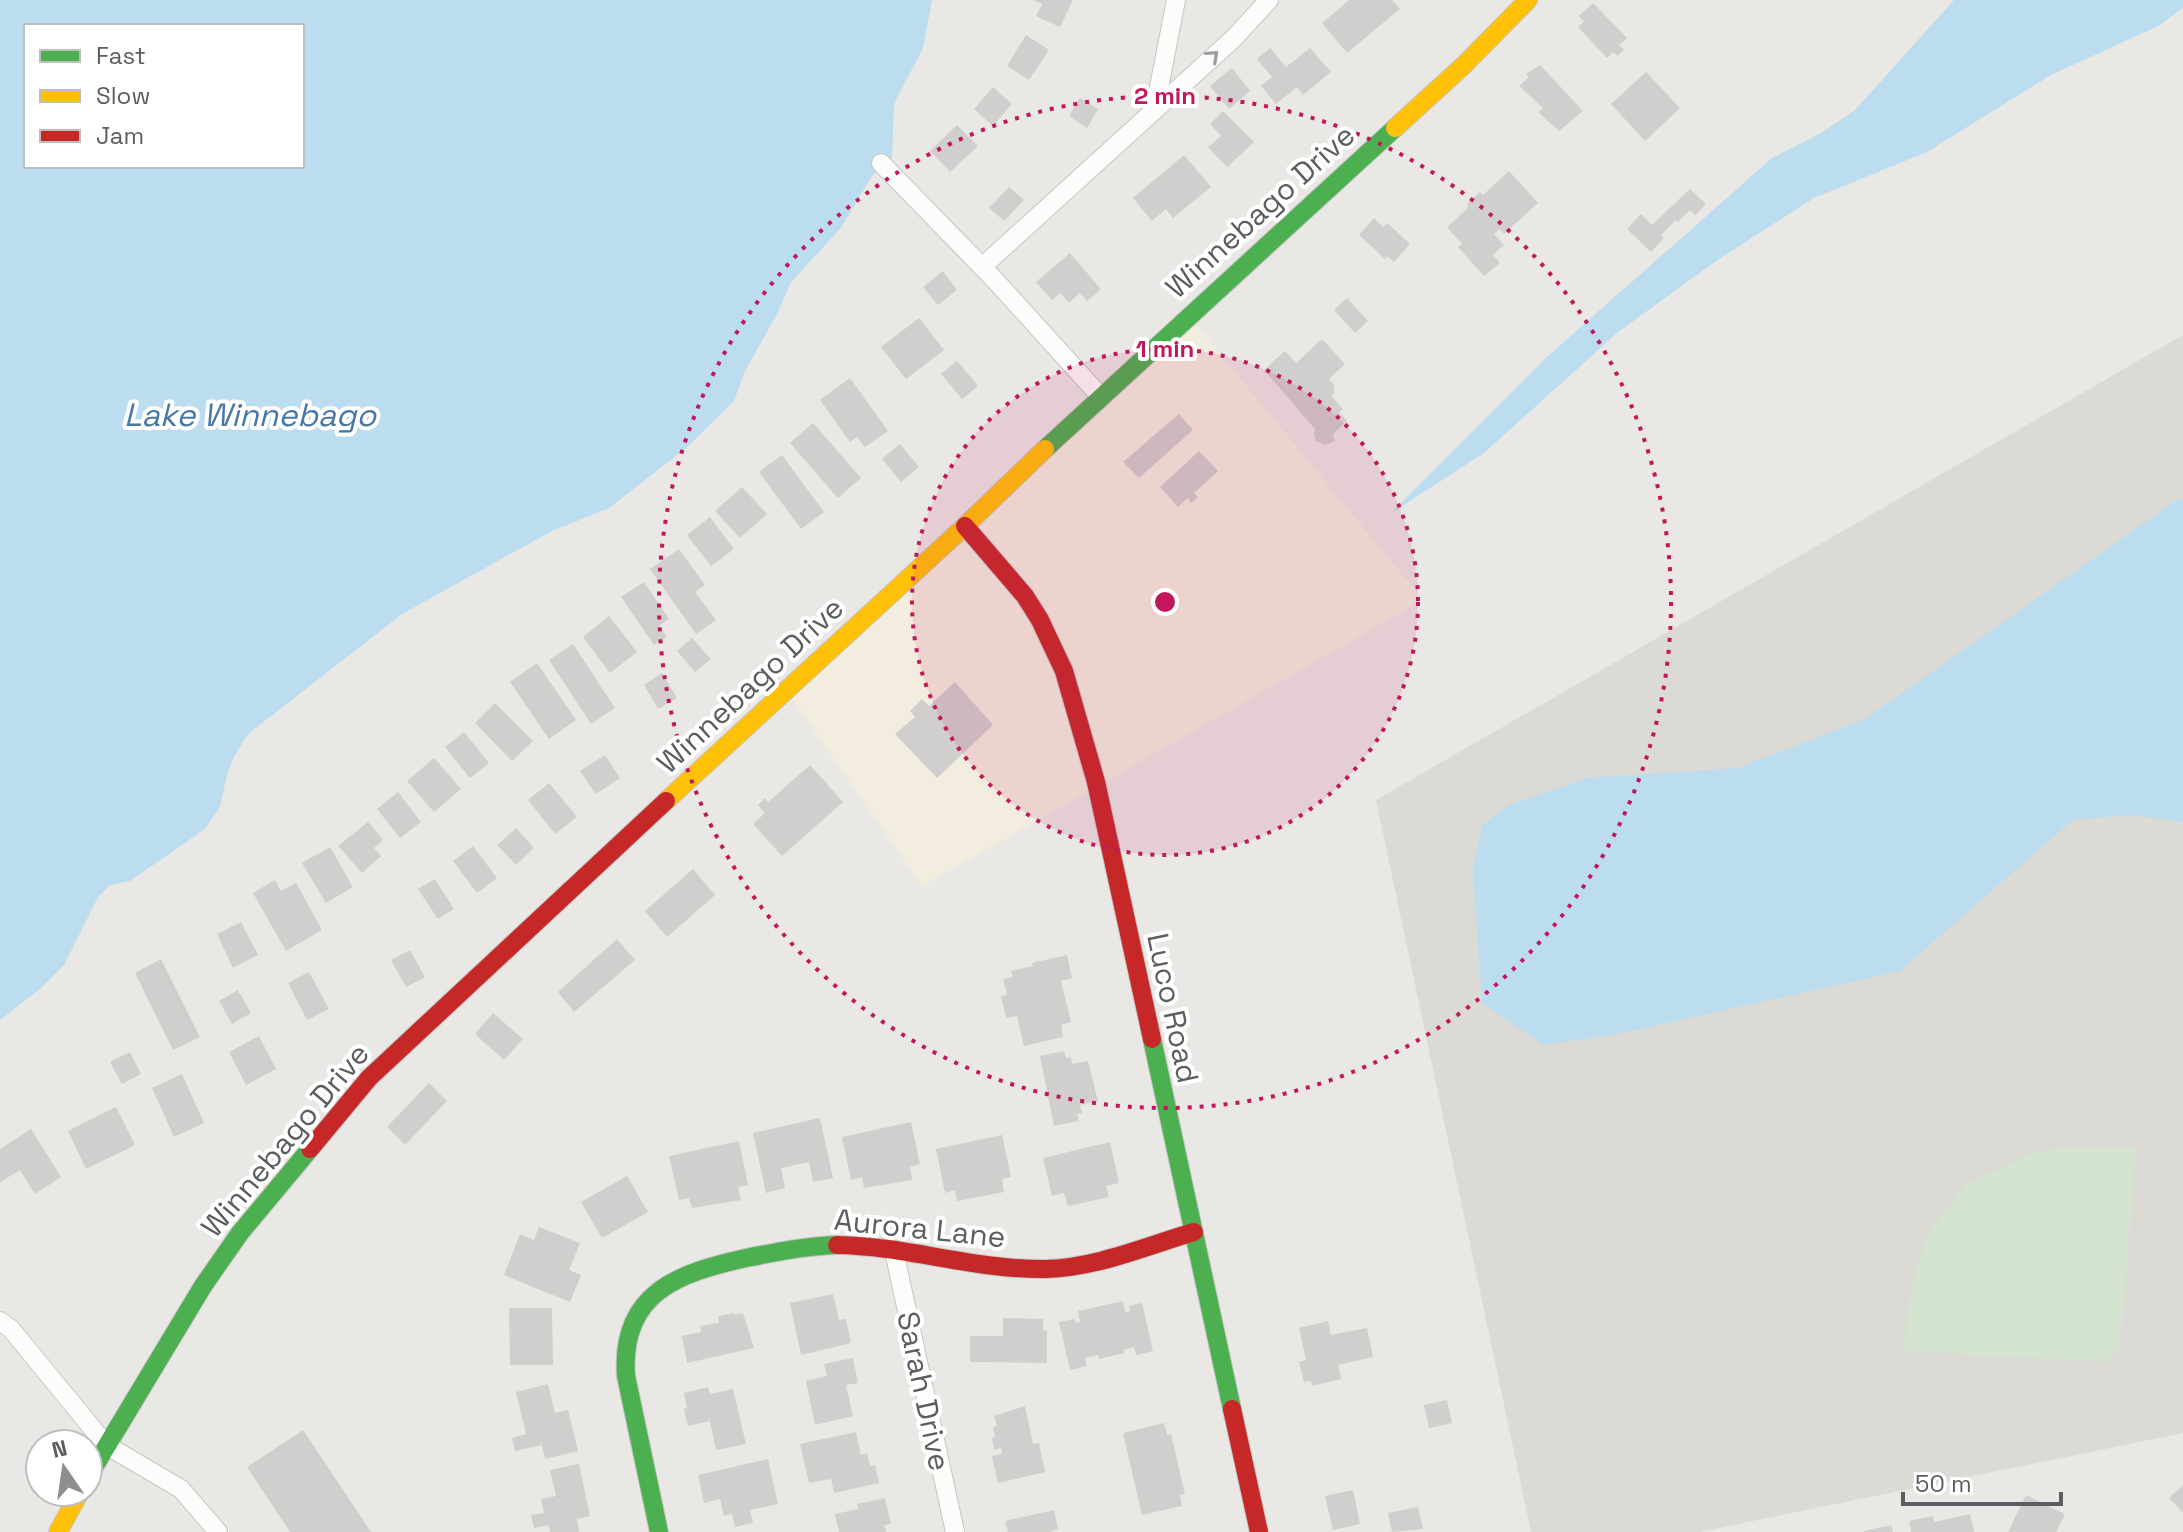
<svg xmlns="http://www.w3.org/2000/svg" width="2183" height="1532" viewBox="0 0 2183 1532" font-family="'Space Grotesk',sans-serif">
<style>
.commercial{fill:#f2edde}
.education{fill:#dcdad4}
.green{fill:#d4e4d1}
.water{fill:#bcdcf0;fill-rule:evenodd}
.building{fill:#d0cfcd}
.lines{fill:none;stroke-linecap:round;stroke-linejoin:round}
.street-casing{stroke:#c6c6c6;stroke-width:20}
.fast-casing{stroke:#c6c6c6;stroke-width:20}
.slow-casing{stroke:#c6c6c6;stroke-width:20}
.jam-casing{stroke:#c6c6c6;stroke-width:20}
.street{stroke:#fcfcfb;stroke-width:18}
.fast{stroke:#4caf50;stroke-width:18}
.slow{stroke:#ffc107;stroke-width:18}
.jam{stroke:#c62828;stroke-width:18}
.oneway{stroke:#9b9d9f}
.ring{fill:none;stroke:#c2185b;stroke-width:4;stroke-dasharray:4 8}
.labels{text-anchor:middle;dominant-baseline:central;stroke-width:8;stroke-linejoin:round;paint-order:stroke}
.street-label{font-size:30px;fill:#5a5e61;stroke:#fff}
.water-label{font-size:32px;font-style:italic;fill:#4878a5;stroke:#fff}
.centre{fill:#c2185b;stroke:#fff;stroke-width:4}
.ring-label{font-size:24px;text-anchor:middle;font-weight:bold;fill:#c2185b;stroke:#fff;stroke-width:8;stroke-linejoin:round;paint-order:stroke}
</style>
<rect width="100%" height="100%" fill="#e9e8e4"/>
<path class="commercial" d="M1188 315 1423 600 922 886 787 691Z"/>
<path class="education" d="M2183 335V1433L1699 1532H1531L1376 800Z"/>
<path class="green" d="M2073 1147 2136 1148 2120 1350 2106 1362 1904 1351 1908 1309 1919 1259 1930 1232 1965 1185 2033 1152Z"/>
<g class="water">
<path d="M0 0H932L923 48 894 104 892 157 872 176 840 229 791 282 777 314 744 373 734 401 685 449 609 508 552 531 402 614 248 734 234 757 227 774 220 807 205 829 130 881 110 885 98 897 64 965 40 989 0 1020ZM26 26H302V166H26Z"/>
<path d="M1954 0H2183V8L2158 26 2051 75 1927 152 1814 198 1719 259 1618 332 1484 453 1391 513 1548 356 1772 158 1821 133 1855 110Z"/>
<path d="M2178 499H2183V822L2130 815 2073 820 1900 971 1618 1034 1544 1045 1482 1003 1473 869 1482 825 1509 805 1587 778 1738 768 1865 719Z"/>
</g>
<g class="building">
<path d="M1033 0H1073L1060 27 1036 16 1042 4Z"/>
<path d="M1349 0H1392L1400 9 1347 53 1322 23Z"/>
<path d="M1593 3 1627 38 1619 45 1624 50 1617 56 1613 52 1607 58 1578 27 1584 21 1579 16Z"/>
<path d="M1026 35 1049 50 1029 80 1007 66Z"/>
<path d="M1270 48 1286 67 1310 48 1331 72 1303 95 1297 87 1276 104 1261 86 1272 77 1257 59Z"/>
<path d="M1540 65 1583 111 1559 131 1538 112 1543 108 1519 86 1529 77 1526 74Z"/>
<path d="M1232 68 1250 91 1229 109 1210 86Z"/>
<path d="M1646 72 1680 108 1645 141 1611 104Z"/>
<path d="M993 87 1012 104 993 126 974 109Z"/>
<path d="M1080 98 1098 109 1087 128 1069 116Z"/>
<path d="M1223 111 1254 142 1227 167 1208 147 1221 136 1210 124Z"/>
<path d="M957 125 978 146 950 172 930 151Z"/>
<path d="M1184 155 1211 187 1173 218 1166 209 1152 221 1133 198Z"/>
<path d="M1509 171 1538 203 1504 234 1500 229 1494 234 1504 245 1493 255 1500 263 1484 276 1458 247 1462 244 1447 227 1467 209 1468 202 1480 192 1483 195Z"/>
<path d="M1009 187 1024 200 1004 221 989 208Z"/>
<path d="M1690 189 1706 204 1695 215 1690 210 1678 222 1676 220 1661 235 1664 238 1651 252 1627 229 1641 214 1652 225Z"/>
<path d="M1374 218 1383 227 1387 223 1410 244 1394 262 1387 256 1385 259 1359 235Z"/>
<path d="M1070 253 1101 289 1087 301 1080 293 1069 303 1060 293 1052 300 1036 282Z"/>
<path d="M943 271 957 290 938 305 923 287Z"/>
<path d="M1347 298 1368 321 1355 333 1334 310Z"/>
<path d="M919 318 944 350 906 379 881 347Z"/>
<path d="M1322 339 1345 364 1329 379 1334 385V394L1331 396 1343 409 1339 412 1347 421 1333 434 1335 441 1325 445 1316 441 1314 435 1315 429 1264 370 1285 351 1296 363Z"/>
<path d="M957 361 978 386 962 399 941 374Z"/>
<path d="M850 378 888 431 865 447 857 437 850 442 820 400Z"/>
<path d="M1179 414 1193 430 1139 478 1123 462Z"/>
<path d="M813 423 861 478 838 498 790 443Z"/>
<path d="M900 444 919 467 901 482 882 459Z"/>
<path d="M1199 451 1218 471 1194 493 1198 497 1191 503 1188 498 1178 507 1160 487Z"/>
<path d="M782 455 824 512 801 529 759 472Z"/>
<path d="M742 487 767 514 740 538 715 511Z"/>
<path d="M710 517 734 549 711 566 687 535Z"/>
<path d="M679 549 705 585 695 592 716 620 696 634 650 569Z"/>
<path d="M644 582 669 619 659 626 667 637 654 645 621 597Z"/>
<path d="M609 616 637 652 610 673 583 637Z"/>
<path d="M692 638 711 659 695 672 677 651Z"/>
<path d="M573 644 615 708 591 724 549 660Z"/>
<path d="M537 663 576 720 549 739 510 682Z"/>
<path d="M662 673 677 698 658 709 644 685Z"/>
<path d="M955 682 993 725 937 778 895 734 915 717 910 711 922 699 929 706Z"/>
<path d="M495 703 533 741 512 761 475 723Z"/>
<path d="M464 732 489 763 470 778 445 747Z"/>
<path d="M605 755 620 778 596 794 580 771Z"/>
<path d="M434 758 461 789 434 812 407 781Z"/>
<path d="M810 765 843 802 782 856 753 824 765 813 758 805 765 798 768 802Z"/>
<path d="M549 783 577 817 555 834 528 800Z"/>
<path d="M398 792 421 822 400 838 377 809Z"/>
<path d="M368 822 383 840 374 848 381 856 362 873 338 846Z"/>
<path d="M516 828 534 848 516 865 497 845Z"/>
<path d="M473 846 497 878 477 893 453 861Z"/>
<path d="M330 847 353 887 326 903 302 863Z"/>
<path d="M693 869 715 895 667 937 645 911Z"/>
<path d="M435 879 454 909 438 919 418 889Z"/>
<path d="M275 880 281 891 296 883 322 930 286 951 253 893Z"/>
<path d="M241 922 258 955 233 968 217 934Z"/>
<path d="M617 939 635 960 574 1012 558 992Z"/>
<path d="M410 950 425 977 406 987 391 960Z"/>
<path d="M1067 955 1072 978 1061 981 1071 1022 1061 1025 1063 1037 1024 1046 1017 1016 1006 1018 1001 996 1007 995 1003 979 1013 977 1011 971 1033 966 1032 963Z"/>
<path d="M161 959 200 1037 173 1050 135 973Z"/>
<path d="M309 972 329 1009 307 1020 288 983Z"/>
<path d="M238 990 251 1013 232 1024 219 1001Z"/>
<path d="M493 1013 523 1039 504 1060 475 1034Z"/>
<path d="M259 1036 276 1069 246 1085 229 1052Z"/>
<path d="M1064 1051 1066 1058 1071 1057 1072 1064 1088 1061 1098 1101 1080 1105 1082 1113 1077 1114 1079 1121 1054 1126 1040 1056Z"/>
<path d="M130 1052 141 1074 122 1084 110 1062Z"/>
<path d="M182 1074 204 1123 174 1137 152 1088Z"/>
<path d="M429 1083 447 1101 405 1145 387 1127Z"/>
<path d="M116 1107 135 1145 86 1169 68 1131Z"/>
<path d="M820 1118 833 1178 813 1182 809 1162 781 1168 785 1188 766 1193 753 1133Z"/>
<path d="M911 1122 920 1164 910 1167 912 1180 864 1188 862 1177 851 1180 842 1137Z"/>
<path d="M31 1129 61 1177 35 1194 20 1170 0 1182V1149Z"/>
<path d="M1002 1135 1011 1177 1002 1179 1004 1192 957 1201 955 1190 945 1193 936 1149Z"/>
<path d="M739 1141 748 1185 738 1187 741 1200 692 1208 689 1198 679 1200 669 1156Z"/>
<path d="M1110 1142 1119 1183 1106 1186 1109 1197 1068 1206 1064 1193 1052 1196 1043 1158Z"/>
<path d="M627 1176 648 1212 602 1238 581 1202Z"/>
<path d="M539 1227 580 1243 569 1270 581 1275 570 1302 504 1275 520 1234 534 1240Z"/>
<path d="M833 1294 839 1320 846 1319 851 1343 801 1355 790 1303Z"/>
<path d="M1123 1301 1125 1312 1130 1311 1129 1306 1142 1303 1153 1351 1136 1355 1134 1347 1123 1350 1124 1353 1099 1359 1098 1355 1085 1358 1087 1366 1070 1370 1059 1322 1074 1319 1076 1323 1080 1322 1078 1311Z"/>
<path d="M509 1308H552L553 1365H510Z"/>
<path d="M734 1313V1315L743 1313 754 1348 687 1363 682 1336 701 1332 700 1326 719 1323 718 1316Z"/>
<path d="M1003 1318 1043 1319V1330L1047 1331V1363L970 1362V1336H1003Z"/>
<path d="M1328 1321 1331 1335 1367 1328 1373 1357 1338 1365 1341 1379 1312 1386 1311 1381 1304 1382 1299 1362 1306 1360 1299 1328Z"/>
<path d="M853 1358 858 1383 846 1385 853 1416 815 1425 806 1381 827 1376 824 1364Z"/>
<path d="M548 1384 555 1413 568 1410 578 1451 545 1459 542 1445 515 1451 512 1438 526 1434 516 1392Z"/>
<path d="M708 1387 710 1394 733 1389 746 1444 716 1450 710 1421 688 1426 684 1409 687 1408 684 1393Z"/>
<path d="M1447 1400 1452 1423 1429 1428 1424 1405Z"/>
<path d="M1025 1406 1033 1444 1039 1443 1045 1472 998 1483 992 1456 1002 1454 1001 1448 994 1450 992 1438 995 1437 993 1427 997 1426 994 1416Z"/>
<path d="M1164 1423 1167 1435 1171 1434 1185 1494 1180 1495 1182 1506 1142 1515 1123 1433Z"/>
<path d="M303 1430 371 1532H290L247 1467Z"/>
<path d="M856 1432 861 1455 867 1453 870 1466 875 1465 879 1483 834 1493 831 1479 809 1483 800 1444Z"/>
<path d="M768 1459 778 1504 750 1510 753 1523 735 1527 732 1514 724 1516 720 1499 704 1503 698 1475Z"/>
<path d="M579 1464 590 1516 577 1519 579 1532H550L549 1525 534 1528 531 1515 544 1513 541 1499 556 1496 550 1470Z"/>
<path d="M2183 1485V1513L2169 1498Z"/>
<path d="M1353 1490 1360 1524 1333 1530 1325 1496Z"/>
<path d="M2026 1495 2065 1514 2056 1532H2008Z"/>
<path d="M885 1498 891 1524 884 1525 886 1532H839L835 1514 858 1509 857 1504Z"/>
<path d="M1418 1507 1423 1529 1392 1532 1388 1513Z"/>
<path d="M1054 1510 1058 1529 1050 1532H1008L1005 1521Z"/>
<path d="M1970 1514 1974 1532H1911L1909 1521 1933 1516 1934 1522Z"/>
<path d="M1891 1525 1893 1532H1864V1531Z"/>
</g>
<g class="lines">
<g class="street-casing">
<g id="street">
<path d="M1155 108 1176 0"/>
<path d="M881 163 993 278 1100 396"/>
<path d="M982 267 1234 38 1269 0"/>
<path d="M894 1251 955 1532"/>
<path d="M0 1321 11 1329 106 1445 181 1489 218 1532"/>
</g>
</g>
<g class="fast-casing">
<g id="fast">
<path d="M1045 449 1395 128"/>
<path d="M1152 1039 1232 1409"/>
<path d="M88 1477 203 1286 240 1233 310 1149"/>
<path d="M659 1532 626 1376C620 1293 678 1273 746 1258 776 1252 806 1246 837 1245"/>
</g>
</g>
<g class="slow-casing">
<g id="slow">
<path d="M1395 128 1464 65 1528 0"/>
<path d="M666 801 965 526 1045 449"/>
<path d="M58 1532 80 1492"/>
</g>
</g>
<g class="jam-casing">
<g id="jam">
<path d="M965 526 1025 596 1040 620 1064 671 1096 782 1152 1039"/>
<path d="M310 1149 369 1078 666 801"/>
<path d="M837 1245C907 1246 975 1270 1045 1269 1096 1268 1146 1246 1194 1232"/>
<path d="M1232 1409 1259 1532"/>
</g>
</g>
<use href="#street" class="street"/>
<use href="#fast" class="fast"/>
<use href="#slow" class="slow"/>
<use href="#jam" class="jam"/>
</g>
<defs><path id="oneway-chevron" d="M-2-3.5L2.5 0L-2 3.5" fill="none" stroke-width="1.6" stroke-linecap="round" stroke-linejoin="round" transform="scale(2)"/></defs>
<use class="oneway" href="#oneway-chevron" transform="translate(1213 56) rotate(-42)"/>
<circle cx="1165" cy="602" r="253" fill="#c2185b" fill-opacity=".12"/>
<g class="ring">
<circle cx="1165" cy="602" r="253"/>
<circle cx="1165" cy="602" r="506"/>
</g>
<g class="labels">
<g class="street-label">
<text transform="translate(1260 211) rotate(-42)">Winnebago Drive</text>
<text transform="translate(750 685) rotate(-43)">Winnebago Drive</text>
<text transform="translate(1173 1008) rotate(78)">Luco Road</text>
<text transform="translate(285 1140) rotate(-50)">Winnebago Drive</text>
<text transform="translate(920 1228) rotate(6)">Aurora Lane</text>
<text transform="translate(924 1391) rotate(78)">Sarah Drive</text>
</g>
<g class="water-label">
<text x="250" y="415">Lake Winnebago</text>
</g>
</g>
<circle cx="1165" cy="602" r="12" class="centre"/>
<g class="ring-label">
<text x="1165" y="104">2 min</text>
<text x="1165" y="357">1 min</text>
</g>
<rect x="24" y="24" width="280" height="144" fill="#ffffff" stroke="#bdbfc0" stroke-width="2"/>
<rect x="40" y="50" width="40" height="12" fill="#4caf50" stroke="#bdbfc0" stroke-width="2"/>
<text x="96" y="64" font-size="24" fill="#5a5e61">Fast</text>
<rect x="40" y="90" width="40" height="12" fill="#ffc107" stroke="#bdbfc0" stroke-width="2"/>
<text x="96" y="104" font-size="24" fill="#5a5e61">Slow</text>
<rect x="40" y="130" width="40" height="12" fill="#c62828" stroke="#bdbfc0" stroke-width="2"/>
<text x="96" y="144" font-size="24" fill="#5a5e61">Jam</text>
<g transform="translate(64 1468) rotate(347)"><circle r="38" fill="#ffffff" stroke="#bdbfc0" stroke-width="2"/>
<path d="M0-6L14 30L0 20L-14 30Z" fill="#8c8e8f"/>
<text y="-12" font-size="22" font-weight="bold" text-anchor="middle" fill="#5a5e61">N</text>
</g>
<path d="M1903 1492v12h158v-12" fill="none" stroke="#5a5e61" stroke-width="4"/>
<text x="1915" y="1492" font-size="24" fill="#5a5e61" stroke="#ffffff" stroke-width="6" paint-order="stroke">50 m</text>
</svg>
